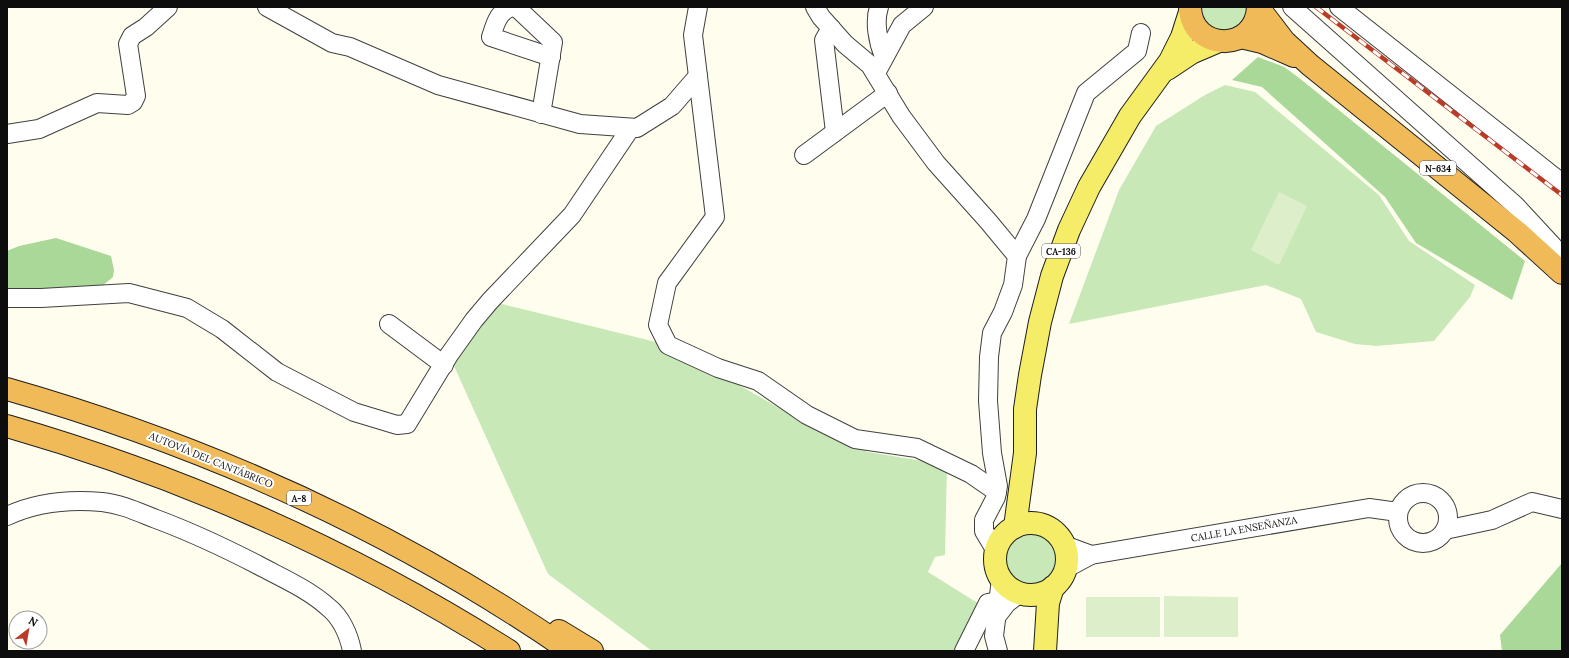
<svg xmlns="http://www.w3.org/2000/svg" width="1569" height="658" viewBox="0 0 1569 658" font-family="Lora,serif">
<style>
.green{fill:#c9e8b8}
.forest{fill:#a9d898}
.pitch{fill:#dcefca}
.lines{fill:none;stroke-linecap:round;stroke-linejoin:round}
.minor-casing{stroke:#404040;stroke-width:20}
.major-casing{stroke:#1e1e1e;stroke-width:24}
.highway-casing{stroke:#1e1e1e;stroke-width:24}
.minor{stroke:#fff;stroke-width:18}
.major{stroke:#f5ec67;stroke-width:22}
.highway{stroke:#f1ba59;stroke-width:22}
.rail-casing{stroke:#ba3b28;stroke-width:4.5}
.rail{stroke:#fff;stroke-width:3;stroke-dasharray:9;stroke-linecap:butt}
.labels{text-anchor:middle;dominant-baseline:central;stroke-width:4;stroke-linejoin:round;paint-order:stroke}
.shield{fill:#fff;stroke:#565656;stroke-width:1}
.shield-label{font-size:9px;font-weight:bold;fill:#0d0d0d}
.street-label{font-size:10px;fill:#0d0d0d;stroke:#fff}
</style>
<rect width="100%" height="100%" fill="#fffeee"/>
<g class="green">
<path d="M1198 7H1251V8L1233 33 1208 29Z"/>
<path d="M1225 85 1255 92 1379 195 1409 241 1475 285 1470 297 1434 341 1376 346 1355 344 1316 332 1301 299 1266 285 1069 324 1119 190 1156 126 1205 95Z"/>
<path d="M490 301 668 345 820 431 868 452 947 465 945 555 935 557 928 572 984 607 959 651H652L548 574 449 355Z"/>
<circle cx="1032" cy="559" r="28"/>
</g>
<g class="forest">
<path d="M1258 57 1284 67 1298 77 1525 261 1512 300 1416 243 1385 197 1262 87 1232 80Z"/>
<path d="M56 238 111 256 114 270 113 277 101 287 7 291V251L19 246Z"/>
<path d="M1562 563V651H1502L1500 635Z"/>
</g>
<g class="pitch">
<path d="M1279 192 1307 206 1279 265 1251 250Z"/>
<path d="M1164 596 1238 597V637H1164Z"/>
<rect x="1086" y="597" width="74" height="40"/>
</g>
<g class="lines">
<g class="minor-casing">
<g id="minor">
<path d="M267 7 332 43 350 47 438 85 580 124 637 128 672 106 698 76"/>
<path d="M512 7C498 11 495 25 491 37L551 57"/>
<path d="M516 7 553 42 541 114"/>
<path d="M698 7 693 35 715 217 667 283 658 325 668 345 718 368 758 381 807 415 855 439 917 448 971 474 997 492"/>
<path d="M815 7 821 17 845 44 870 65 901 116 936 163 988 221 1017 256 1013 285 1003 312 992 333 989 357 988 401 992 453 998 486 996 497 984 520V531L996 551"/>
<path d="M879 7C874 22 878 42 884 57"/>
<path d="M1292 7 1516 206 1553 246C1557 253 1557 256 1552 264"/>
<path d="M1339 7 1562 183"/>
<path d="M831 28 824 40 835 132"/>
<path d="M876 73 902 25 924 7"/>
<path d="M7 134 39 129 97 103 128 105 133 102 136 96 128 44 132 36 146 27 168 7"/>
<path d="M804 155 888 93"/>
<path d="M1017 256 1036 219 1086 93 1137 51 1141 33"/>
<path d="M7 298H41L129 293 187 308 222 329 277 372 354 412 397 425 407 424 449 355 474 320 490 301 572 215 630 129"/>
<path d="M389 324 444 365"/>
<circle cx="1423" cy="518" r="25"/>
<path d="M7 516C37 502 69 499 102 502 121 504 138 512 156 519 191 532 225 548 258 565 282 578 308 589 328 607 341 617 349 635 352 651"/>
<path d="M1445 530 1492 520 1532 502 1562 509"/>
<path d="M1064 545 1091 555"/>
<path d="M1065 569 1091 555 1369 508 1398 512"/>
<path d="M997 616 1007 603 1020 593"/>
<path d="M964 651 988 603 998 601"/>
<path d="M998 651 994 636 1001 579"/>
</g>
</g>
<g class="major-casing">
<g id="major">
<path d="M1167 69 1191 53 1219 41"/>
<circle cx="1031" cy="559" r="36"/>
<path d="M1015 527 1025 453V409L1030 375 1040 322 1052 276 1069 230 1089 187 1130 116 1170 61 1182 37 1190 12"/>
<path d="M1045 651 1048 603 1053 587"/>
</g>
</g>
<g class="highway-casing">
<g id="highway">
<path d="M1190 7C1191 52 1256 53 1258 7"/>
<path d="M1258 7 1284 41 1310 65 1517 232 1562 273"/>
<path d="M1241 37 1262 42 1294 56"/>
<path d="M7 389C207 446 399 533 570 651"/>
<path d="M7 426C184 477 353 552 509 651"/>
<path d="M559 631 592 651"/>
</g>
</g>
<use href="#minor" class="minor"/>
<use href="#major" class="major"/>
<use href="#highway" class="highway"/>
<g class="rail-casing">
<path id="rail" d="M1316 7 1562 195"/>
</g>
<use href="#rail" class="rail"/>
</g>
<g class="labels">
<g class="shield">
<rect x="1420" y="161" width="36" height="14" rx="3"/>
<rect x="1042" y="244" width="38" height="14" rx="3"/>
<rect x="287" y="491" width="24" height="14" rx="3"/>
</g>
<g class="shield-label">
<text x="1438" y="168">N-634</text>
<text x="1061" y="251">CA-136</text>
<text x="299" y="498">A-8</text>
</g>
<g class="street-label">
<text transform="translate(211 460) rotate(22)">AUTOVÍA DEL CANTÁBRICO</text>
<text transform="translate(1244 529) rotate(-10)">CALLE LA ENSEÑANZA</text>
</g>
</g>
<rect width="1569" height="658" fill="none" stroke="#0d0d0d" stroke-width="16"/>
<g transform="translate(28 630) rotate(31)"><circle r="19" fill="#ffffff" stroke="#9e9e9e"/>
<path d="M0-3L7 15L0 10L-7 15Z" fill="#ba3b28"/>
<text y="-6" font-size="11" font-weight="bold" text-anchor="middle" fill="#0d0d0d">N</text>
</g>
</svg>
